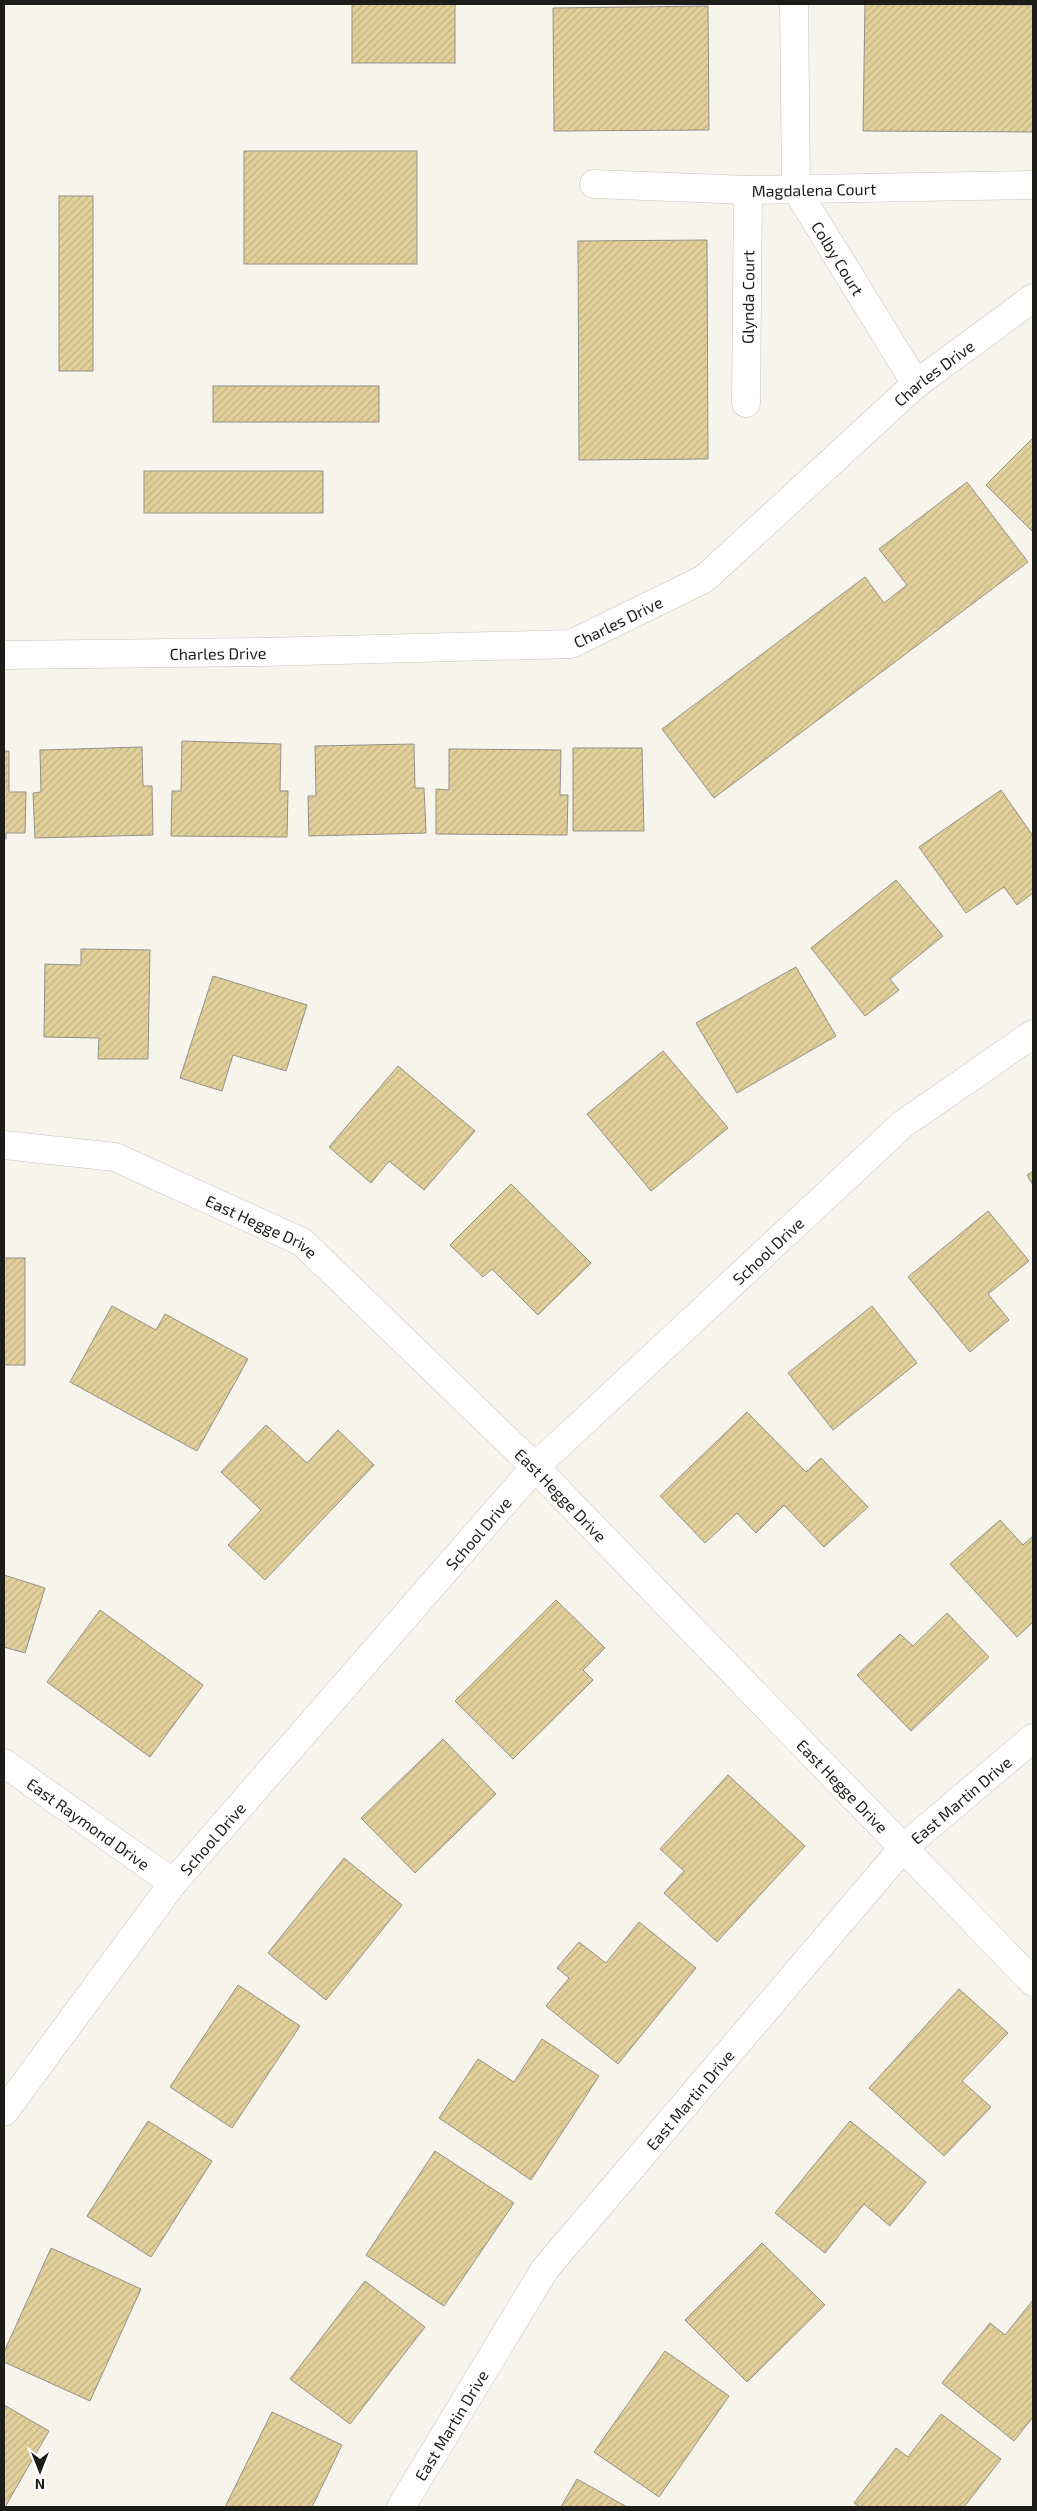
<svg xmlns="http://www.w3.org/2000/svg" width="1037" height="2511" viewBox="0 0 1037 2511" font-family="'Exo 2',sans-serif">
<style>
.building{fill:url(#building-hatch);stroke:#949189}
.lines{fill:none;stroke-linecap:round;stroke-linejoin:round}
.minor-casing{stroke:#c6c3bb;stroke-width:29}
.minor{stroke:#fff;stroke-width:28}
.labels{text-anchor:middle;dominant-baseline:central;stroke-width:4;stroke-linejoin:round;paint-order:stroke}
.street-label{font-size:16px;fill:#1c1c18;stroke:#fff}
</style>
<defs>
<pattern id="building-hatch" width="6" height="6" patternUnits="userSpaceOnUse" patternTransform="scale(1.25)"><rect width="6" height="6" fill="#e2d09a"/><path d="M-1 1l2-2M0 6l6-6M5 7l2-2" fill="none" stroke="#c1b284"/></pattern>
</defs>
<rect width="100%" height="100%" fill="#f6f4eb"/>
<g class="building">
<rect x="352" y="4" width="103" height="59"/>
<path d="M865 4 1033 5V132L863 131Z"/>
<path d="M708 6 709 130 554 131 553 8Z"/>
<rect x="244" y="151" width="173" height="113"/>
<rect x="59" y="196" width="34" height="175"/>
<path d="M707 240 708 459 579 460 578 241Z"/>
<rect x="213" y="386" width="166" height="36"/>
<path d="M1033 438V532L986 485Z"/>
<rect x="144" y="471" width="179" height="42"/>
<path d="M967 482 1028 562 714 798 662 729 865 577 884 603 907 585 879 549Z"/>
<path d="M182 741 281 744 280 791H288L287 837 171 836 172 791H181Z"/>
<path d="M414 744 415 788H424L426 833 309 836 308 796H316L315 746Z"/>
<path d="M142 747 143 786H152L153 835 35 838 33 793 41 792 40 750Z"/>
<path d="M573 748H642L644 831H573Z"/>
<path d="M449 749 561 750 560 795H568L567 835 436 834V789L449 790Z"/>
<path d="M4 751H9V792H26L25 833H6V839H4Z"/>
<path d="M1001 790 1033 836V893L1017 905 1004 887 966 913 919 847Z"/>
<path d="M896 880 943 936 890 979 899 990 865 1016 811 948Z"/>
<path d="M81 949 150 950 148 1059H98L99 1038 44 1037 45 964 81 965Z"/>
<path d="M796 967 836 1036 737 1093 696 1023Z"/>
<path d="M213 976 307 1005 286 1071 233 1055 222 1091 180 1078Z"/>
<path d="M663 1051 728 1128 651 1191 587 1114Z"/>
<path d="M398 1066 475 1131 424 1190 389 1161 371 1183 329 1147Z"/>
<path d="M1033 1171V1185L1027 1175Z"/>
<path d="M511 1184 591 1263 538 1315 492 1269 483 1277 450 1245Z"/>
<path d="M988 1211 1029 1261 988 1294 1009 1320 970 1352 908 1277Z"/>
<rect x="4" y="1258" width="21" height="107"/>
<path d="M112 1306 156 1330 165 1314 248 1359 197 1451 70 1382Z"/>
<path d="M872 1306 917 1363 833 1430 788 1373Z"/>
<path d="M747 1412 806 1472 821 1458 868 1507 824 1547 784 1505 756 1533 737 1513 705 1543 660 1496Z"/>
<path d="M266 1425 307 1463 338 1430 374 1465 265 1580 228 1545 261 1510 221 1472Z"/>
<path d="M1000 1520 1023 1545 1033 1536V1622L1017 1637 950 1564Z"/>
<path d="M4 1575 45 1588 25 1653 4 1647Z"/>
<path d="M556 1600 605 1648 583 1670 593 1680 513 1759 455 1701Z"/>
<path d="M100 1610 203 1685 150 1757 47 1682Z"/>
<path d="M947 1613 989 1657 911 1731 857 1675 900 1634 913 1646Z"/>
<path d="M443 1739 496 1794 415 1873 361 1818Z"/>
<path d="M728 1775 805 1846 717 1942 664 1893 684 1871 660 1849Z"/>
<path d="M344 1858 402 1905 326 2000 268 1953Z"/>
<path d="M639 1922 696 1968 618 2064 546 2006 569 1978 557 1968 579 1942 606 1963Z"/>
<path d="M238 1985 300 2026 232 2128 170 2087Z"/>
<path d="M959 1989 1008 2033 962 2081 991 2107 944 2156 869 2088Z"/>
<path d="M542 2039 599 2076 531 2180 439 2118 478 2059 514 2082Z"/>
<path d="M148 2121 212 2161 151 2257 87 2216Z"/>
<path d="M850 2121 926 2182 890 2226 864 2204 825 2253 775 2213Z"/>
<path d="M435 2151 514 2203 444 2306 366 2255Z"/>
<path d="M762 2243 825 2305 747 2382 685 2320Z"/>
<path d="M51 2248 141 2289 90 2401 4 2362V2352Z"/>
<path d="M365 2281 425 2327 350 2424 290 2379Z"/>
<path d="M1033 2300V2417L1014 2441 942 2383 990 2323 1005 2335Z"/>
<path d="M665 2351 729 2396 659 2497 594 2452Z"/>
<path d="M4 2405 49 2431 5 2507H4Z"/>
<path d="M272 2412 342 2445 312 2507H225Z"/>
<path d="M941 2414 1001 2459 964 2507H860L854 2503 896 2448 908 2457Z"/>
<path d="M577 2479 627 2507H561Z"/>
</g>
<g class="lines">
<g class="minor-casing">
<g id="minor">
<path id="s1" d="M794 4 796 189 916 384"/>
<path id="s2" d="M594 184 748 190 1033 185"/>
<path id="s3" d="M746 403 748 190"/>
<path id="s4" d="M4 655 264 652 571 644 704 579 916 384 1033 298"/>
<path id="s5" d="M4 1145 115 1157 302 1242 535 1467 1033 1982"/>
<path id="s6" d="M4 1763 173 1883"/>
<path id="s7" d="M4 2112 173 1883 535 1467 903 1124 1033 1034"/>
<path id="s8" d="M401 2507 545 2269 903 1848 1033 1738"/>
</g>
</g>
<use href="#minor" class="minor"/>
</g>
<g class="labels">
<g class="street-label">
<text stroke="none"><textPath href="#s2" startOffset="220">Magdalena Court</textPath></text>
<text stroke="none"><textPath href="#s1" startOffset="266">Colby Court</textPath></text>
<text stroke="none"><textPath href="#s3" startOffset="106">Glynda Court</textPath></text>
<text stroke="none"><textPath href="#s4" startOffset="1024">Charles Drive</textPath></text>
<text stroke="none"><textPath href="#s4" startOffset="619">Charles Drive</textPath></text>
<text stroke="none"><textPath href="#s4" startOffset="214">Charles Drive</textPath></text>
<text stroke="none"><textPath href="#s5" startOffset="274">East Hegge Drive</textPath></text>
<text stroke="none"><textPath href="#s7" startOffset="1154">School Drive</textPath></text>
<text stroke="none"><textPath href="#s5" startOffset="679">East Hegge Drive</textPath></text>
<text stroke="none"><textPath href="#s7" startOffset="749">School Drive</textPath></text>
<text stroke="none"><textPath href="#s5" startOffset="1084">East Hegge Drive</textPath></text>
<text stroke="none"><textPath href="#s8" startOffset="906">East Martin Drive</textPath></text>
<text stroke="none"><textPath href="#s6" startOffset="104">East Raymond Drive</textPath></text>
<text stroke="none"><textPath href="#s7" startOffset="344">School Drive</textPath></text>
<text stroke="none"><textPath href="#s8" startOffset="501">East Martin Drive</textPath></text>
<text stroke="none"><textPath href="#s8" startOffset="96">East Martin Drive</textPath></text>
</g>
</g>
<rect width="1037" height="2511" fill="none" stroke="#1c1c18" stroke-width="10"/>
<g transform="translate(40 2471) rotate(180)" stroke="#ffffff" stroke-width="4" paint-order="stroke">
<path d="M0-4L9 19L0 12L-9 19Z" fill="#1c1c18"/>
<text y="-8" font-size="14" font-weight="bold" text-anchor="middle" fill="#1c1c18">N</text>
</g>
</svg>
